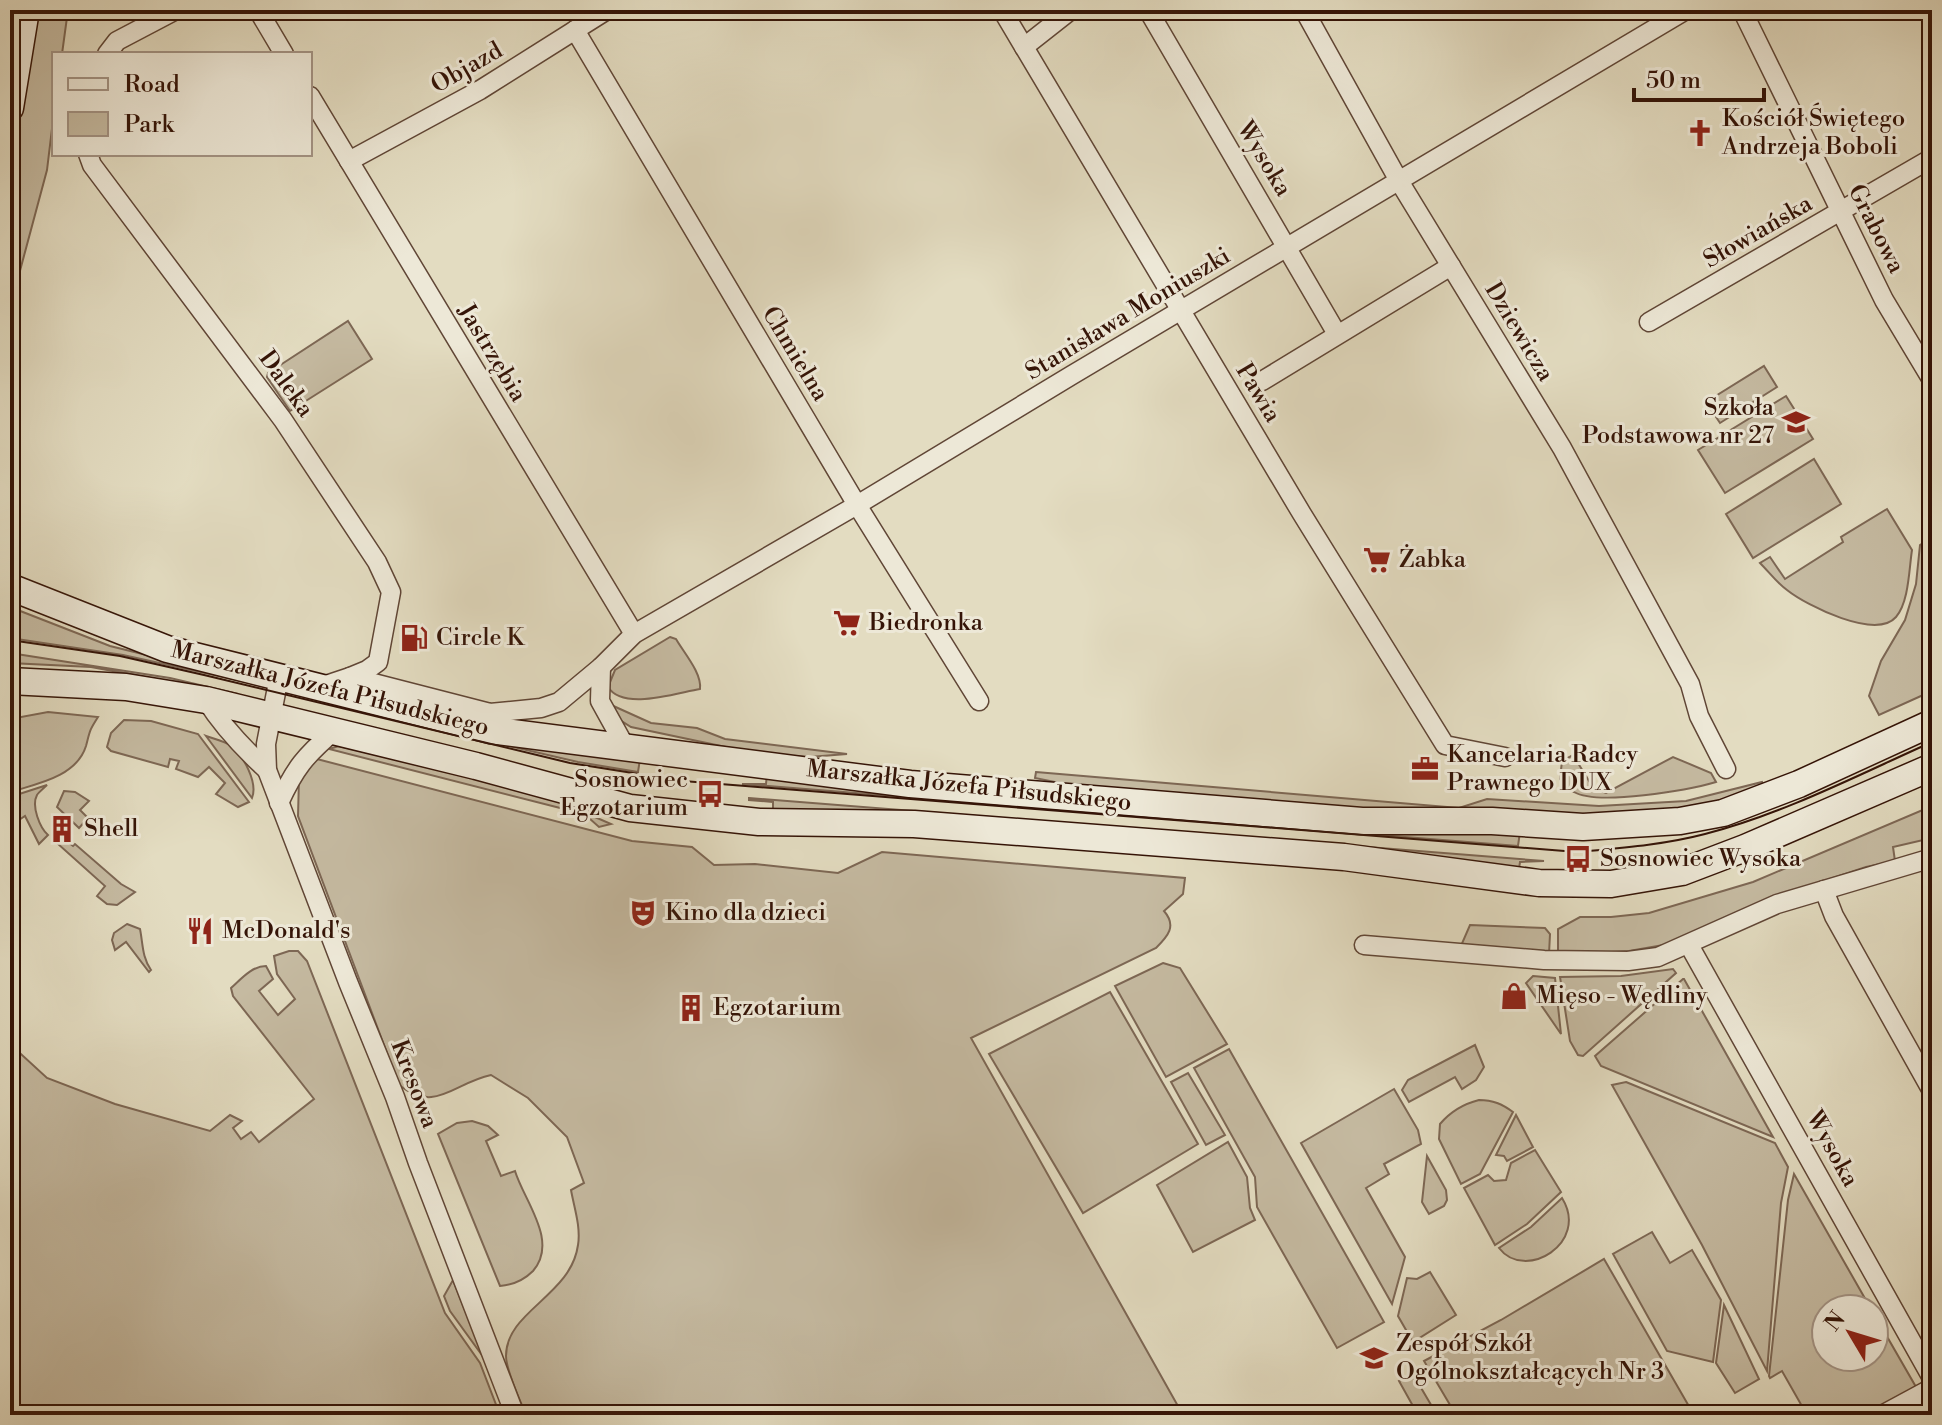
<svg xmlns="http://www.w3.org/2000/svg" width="1942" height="1425" viewBox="0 0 1942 1425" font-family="'Libre Bodoni',serif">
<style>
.green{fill:#c5baa1;stroke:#7d6754;stroke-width:2}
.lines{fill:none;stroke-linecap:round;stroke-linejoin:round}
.minor-casing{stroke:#604636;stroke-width:21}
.secondary-casing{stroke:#351407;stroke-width:29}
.minor{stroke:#ede8d7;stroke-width:18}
.secondary{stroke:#ede8d7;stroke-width:26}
.tram{stroke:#351407;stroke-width:2}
.labels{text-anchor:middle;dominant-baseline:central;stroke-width:6;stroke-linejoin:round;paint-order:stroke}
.street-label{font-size:24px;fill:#351407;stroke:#ede8d7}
.poi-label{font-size:24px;fill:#351407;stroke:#ede8d7;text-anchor:start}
</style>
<rect width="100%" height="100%" fill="#e3dcc1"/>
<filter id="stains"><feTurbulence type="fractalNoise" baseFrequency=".0025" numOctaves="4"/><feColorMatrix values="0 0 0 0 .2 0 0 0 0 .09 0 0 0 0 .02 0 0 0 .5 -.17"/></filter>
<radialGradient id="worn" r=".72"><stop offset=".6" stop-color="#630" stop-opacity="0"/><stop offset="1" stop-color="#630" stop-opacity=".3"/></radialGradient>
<g class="green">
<path d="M33 10H68L62 54H54V112L47 170 10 308V144Z"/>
<path d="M348 321 372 359 290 411 267 377 268 373Z"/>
<path d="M1764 366 1777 387 1720 423 1706 402Z"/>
<path d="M1786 396 1813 439 1725 493 1698 450Z"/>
<path d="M1814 459 1841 504 1753 558 1726 514Z"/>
<path d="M1887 509 1912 550C1909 569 1909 602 1896 617 1876 640 1807 606 1787 590 1777 583 1769 572 1760 563L1770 557 1785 579 1843 542 1841 537Z"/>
<path d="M1932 537V691L1879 715 1869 696 1881 661 1905 620 1916 584 1920 545Z"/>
<path d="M10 607 110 646 240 678 241 681 123 655 10 638Z"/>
<path d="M670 637 676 639C684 653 702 673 700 689 676 693 623 711 608 687L615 670Z"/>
<path d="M10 653 170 678 238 694 91 667 10 663Z"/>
<path d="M609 704 651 723 697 728 725 739 847 754 809 757 759 754 631 727 620 720Z"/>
<path d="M48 712 98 717C89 731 90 731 86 746 77 775 41 783 17 790L10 786V719Z"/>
<path d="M124 720 151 721 198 734 249 802 238 807 216 794 225 783 209 767 198 777 176 769 179 761 170 759 168 767 111 751 107 747 111 733Z"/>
<path d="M436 729 640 759 638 772 578 762Z"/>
<path d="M206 736C214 739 225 741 231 746 244 756 258 783 252 798Z"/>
<path d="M339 746 540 793 611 824 599 827 589 818 568 810 329 749Z"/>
<path d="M1573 755 1594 789 1606 793 1673 757 1711 773 1716 782C1689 790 1598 806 1574 792 1569 790 1564 783 1560 779L1562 761Z"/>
<path d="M313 758 632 841 692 847 714 865 755 864 838 873 882 852 1185 878 1183 894 1164 911C1177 926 1168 936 1156 948L971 1038 1183 1415H526C520 1400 506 1371 506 1356 506 1311 571 1296 578 1245 581 1227 574 1207 571 1190L584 1183 567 1137 528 1098 491 1075C453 1083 436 1114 399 1085L298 816 299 778Z"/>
<path d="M1036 772 1459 808 1487 799 1599 806 1686 801 1762 782 1765 788 1684 810 1582 816 1367 811 1094 790 1035 778Z"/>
<path d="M767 773 1520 832 1518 846 742 784H766Z"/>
<path d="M47 785C46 786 37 794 37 795 31 806 40 828 48 835L39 844 25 816 10 826V797Z"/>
<path d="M64 791 75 792 89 801 80 810 88 818 79 828 57 807Z"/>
<path d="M749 798 1544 861 1520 862 1519 869 773 811V802L749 800Z"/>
<path d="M1932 806V838L1893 847 1895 861 1866 867 1773 898 1675 943 1629 951 1558 955V929L1580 917H1611L1649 913 1753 882Z"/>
<path d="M63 838 73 846 75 844 121 884 135 892 117 905 107 904 97 896 105 886 58 844Z"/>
<path d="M127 924 140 929C143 944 142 957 151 970L149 972 126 942 115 950 112 940 114 933Z"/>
<path d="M1470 925 1545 928 1550 934 1549 954 1460 948Z"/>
<path d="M289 951H298L307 961 445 1313 480 1363 500 1415H10V1044L47 1078 115 1104 210 1131 230 1115 242 1121 233 1128 241 1139 251 1132 259 1142 314 1099 233 996 231 988C241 979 252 966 266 966L273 979 259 991 278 1015 295 999 277 974 274 956Z"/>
<path d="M1163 963 1180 968 1227 1044 1166 1077 1115 986Z"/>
<path d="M1673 969 1676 973 1583 1056 1578 1055 1570 1041 1560 977 1621 976Z"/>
<path d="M1533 976 1555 978 1561 1034 1526 983Z"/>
<path d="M1683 979H1684L1773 1137 1601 1066 1595 1056Z"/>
<path d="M1110 992 1198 1144 1083 1213 989 1054Z"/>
<path d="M1475 1045 1484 1067 1476 1080 1462 1089 1455 1077 1409 1102 1402 1090 1408 1080Z"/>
<path d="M1229 1049 1384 1322 1337 1348 1257 1207 1255 1177 1194 1068Z"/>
<path d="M1188 1073 1225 1135 1206 1145 1171 1082Z"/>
<path d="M1626 1082 1775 1143 1788 1167 1781 1203 1767 1371 1702 1245 1612 1085Z"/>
<path d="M1394 1089 1418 1130 1421 1144 1384 1164 1389 1174 1366 1188 1405 1257 1392 1304 1301 1143Z"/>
<path d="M1479 1100C1493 1100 1502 1104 1513 1112L1480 1174 1461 1184 1439 1139 1440 1124C1451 1111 1463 1104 1479 1100Z"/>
<path d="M1516 1115 1533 1147 1507 1161 1504 1156 1496 1155Z"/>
<path d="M472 1121 488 1126 498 1135 486 1141 501 1176 515 1171C524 1201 559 1241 533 1271 524 1280 512 1285 500 1286L438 1134 457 1123Z"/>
<path d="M1228 1142 1247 1177 1250 1208 1255 1220 1193 1252 1157 1185Z"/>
<path d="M1535 1150 1561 1192 1527 1224 1495 1245 1464 1188 1488 1175 1494 1181 1506 1180 1511 1163Z"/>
<path d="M1427 1156 1446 1190 1447 1200 1444 1206 1429 1214 1422 1202Z"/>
<path d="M1794 1174 1871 1309H1826V1357H1874V1314L1916 1387 1867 1415H1807L1782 1371 1770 1378 1769 1376 1788 1200Z"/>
<path d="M1562 1198C1590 1243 1525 1282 1499 1248L1531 1227Z"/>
<path d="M1652 1232 1670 1263 1692 1250 1721 1300 1713 1362 1667 1351 1613 1254Z"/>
<path d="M1604 1259 1694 1415H1456L1424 1361 1501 1320Z"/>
<path d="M1430 1272 1456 1315 1413 1342 1398 1316 1407 1278 1417 1279Z"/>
<path d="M453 1280 484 1358 450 1311 444 1296Z"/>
<path d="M1724 1305 1759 1379 1735 1393 1716 1363Z"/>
<path d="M1410 1376 1417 1381 1437 1415H1418L1399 1381Z"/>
</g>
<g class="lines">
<g class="minor-casing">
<g id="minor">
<path d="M258 10 284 54"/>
<path d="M1002 10 1302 514 1445 745 1505 757"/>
<path d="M1148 10 1337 334"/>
<path d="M1304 10 1399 181 1562 448 1690 684 1699 716 1726 769"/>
<path d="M1742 10 1884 300 1932 380"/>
<path d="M575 30 857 505 979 701"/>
<path d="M1024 47 1071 10"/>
<path d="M107 54 117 41 176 10"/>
<path d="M310 96 634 634"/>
<path d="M88 154 92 165 283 420 377 562 391 592 378 662 367 670 350 677"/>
<path d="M349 161 480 90 607 10"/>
<path d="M1649 322 1932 158"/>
<path d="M1262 381 1451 266"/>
<path d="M601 667 600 701 626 748"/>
<path d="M279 677 266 744 267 770 348 982 395 1097 418 1163 515 1415"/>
<path d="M320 687 350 677 490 713 541 708 559 702 601 667 634 634 857 505 1072 375 1686 10"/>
<path d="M206 700C223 727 244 749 267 770"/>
<path d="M279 803C295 768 305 756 334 731"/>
<path d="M1824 890 1834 916 1932 1091"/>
<path d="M1364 945 1544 960 1628 961 1658 957 1777 904 1932 858"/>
<path d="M1689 945 1932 1378"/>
<path d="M1882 1415 1932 1388"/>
</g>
</g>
<g class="secondary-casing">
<g id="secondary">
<path d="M10 108 26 10"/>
<path d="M10 587 167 649 490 730 910 784 1362 821H1492L1583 827 1680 821 1723 813 1799 784 1932 723"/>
<path d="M10 681 126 687 206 700 476 766 630 808 759 822 914 824 1344 857 1539 883 1611 884 1682 872 1745 848 1932 767"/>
</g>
</g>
<use href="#minor" class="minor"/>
<use href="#secondary" class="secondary"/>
<path class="tram" d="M10 640 120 656 204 675 570 763 683 781 1577 852C1620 848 1663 845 1705 834 1783 814 1858 775 1932 742"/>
</g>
<defs>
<g id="church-bare" transform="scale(2.16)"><path d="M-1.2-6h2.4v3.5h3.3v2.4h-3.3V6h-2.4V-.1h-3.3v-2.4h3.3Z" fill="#8f2418" stroke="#ede8d7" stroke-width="2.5" paint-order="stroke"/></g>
<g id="school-bare" transform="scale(2.16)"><path d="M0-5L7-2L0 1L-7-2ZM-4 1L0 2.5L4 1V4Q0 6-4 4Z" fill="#8f2418" stroke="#ede8d7" stroke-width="2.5" paint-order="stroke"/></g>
<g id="supermarket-bare" transform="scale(2.16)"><path d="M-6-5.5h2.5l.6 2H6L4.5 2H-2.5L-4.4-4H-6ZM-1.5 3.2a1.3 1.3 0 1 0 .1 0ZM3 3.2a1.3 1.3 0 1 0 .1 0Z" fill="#8f2418" stroke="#ede8d7" stroke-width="2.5" paint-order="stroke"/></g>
<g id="fuel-bare" transform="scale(2.16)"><path d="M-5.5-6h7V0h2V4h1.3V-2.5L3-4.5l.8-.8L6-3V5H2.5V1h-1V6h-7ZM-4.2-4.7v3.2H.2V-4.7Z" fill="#8f2418" stroke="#ede8d7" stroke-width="2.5" paint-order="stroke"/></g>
<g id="office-bare" transform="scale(2.16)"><path d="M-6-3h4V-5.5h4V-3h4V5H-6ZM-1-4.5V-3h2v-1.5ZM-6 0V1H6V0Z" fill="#8f2418" stroke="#ede8d7" stroke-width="2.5" paint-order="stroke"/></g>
<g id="bus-bare" transform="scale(2.16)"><path d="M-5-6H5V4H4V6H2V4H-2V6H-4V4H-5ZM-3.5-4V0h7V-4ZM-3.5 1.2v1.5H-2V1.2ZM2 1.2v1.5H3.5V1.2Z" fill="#8f2418" stroke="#ede8d7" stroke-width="2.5" paint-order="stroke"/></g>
<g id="building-bare" transform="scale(2.16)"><path d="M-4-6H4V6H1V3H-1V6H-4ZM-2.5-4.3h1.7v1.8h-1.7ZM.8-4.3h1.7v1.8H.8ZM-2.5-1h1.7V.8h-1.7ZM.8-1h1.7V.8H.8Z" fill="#8f2418" stroke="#ede8d7" stroke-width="2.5" paint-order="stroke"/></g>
<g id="theatre-bare" transform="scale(2.16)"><path d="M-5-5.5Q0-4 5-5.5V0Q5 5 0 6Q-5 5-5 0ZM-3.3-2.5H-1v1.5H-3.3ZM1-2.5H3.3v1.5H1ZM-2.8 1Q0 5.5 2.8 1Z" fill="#8f2418" stroke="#ede8d7" stroke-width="2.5" paint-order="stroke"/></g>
<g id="restaurant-bare" transform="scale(2.16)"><path d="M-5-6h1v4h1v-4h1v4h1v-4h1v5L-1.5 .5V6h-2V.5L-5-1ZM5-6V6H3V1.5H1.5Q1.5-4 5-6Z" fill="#8f2418" stroke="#ede8d7" stroke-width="2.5" paint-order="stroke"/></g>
<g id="shop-bare" transform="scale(2.16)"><path d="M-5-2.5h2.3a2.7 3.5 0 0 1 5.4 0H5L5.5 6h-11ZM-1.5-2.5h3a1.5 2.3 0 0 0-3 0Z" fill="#8f2418" stroke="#ede8d7" stroke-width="2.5" paint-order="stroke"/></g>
</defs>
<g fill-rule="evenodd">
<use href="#church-bare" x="1700" y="133"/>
<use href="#school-bare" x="1796" y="422"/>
<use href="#supermarket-bare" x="1377" y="560"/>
<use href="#supermarket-bare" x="847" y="623"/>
<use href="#fuel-bare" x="414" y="638"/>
<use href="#office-bare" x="1425" y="769"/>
<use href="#bus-bare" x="710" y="794"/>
<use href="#building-bare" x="62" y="829"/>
<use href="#bus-bare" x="1578" y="859"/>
<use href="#theatre-bare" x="643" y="913"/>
<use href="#restaurant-bare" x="200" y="931"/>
<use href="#shop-bare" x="1514" y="996"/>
<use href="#building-bare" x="691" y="1008"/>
<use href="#school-bare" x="1374" y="1358"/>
</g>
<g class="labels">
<g class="street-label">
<text transform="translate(467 68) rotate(-30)">Objazd</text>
<text transform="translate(1264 159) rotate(59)">Wysoka</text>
<text transform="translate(1876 229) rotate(63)">Grabowa</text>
<text transform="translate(1758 232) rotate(-30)">Słowiańska</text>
<text transform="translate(1128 314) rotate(-31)">Stanisława Moniuszki</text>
<text transform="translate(1519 332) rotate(59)">Dziewicza</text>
<text transform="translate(492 353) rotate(59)">Jastrzębia</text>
<text transform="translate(795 354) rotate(59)">Chmielna</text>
<text transform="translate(286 384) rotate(54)">Daleka</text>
<text transform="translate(1258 393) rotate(59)">Pawia</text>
<text transform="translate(330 689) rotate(14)">Marszałka Józefa Piłsudskiego</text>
<text transform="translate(969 786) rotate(6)">Marszałka Józefa Piłsudskiego</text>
<text transform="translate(414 1084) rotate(69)">Kresowa</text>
<text transform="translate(1832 1149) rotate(61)">Wysoka</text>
</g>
<g class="poi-label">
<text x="1722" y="119">Kościół Świętego<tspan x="1722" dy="28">Andrzeja Boboli</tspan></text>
<text x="1774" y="408" text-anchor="end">Szkoła<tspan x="1774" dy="28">Podstawowa nr 27</tspan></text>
<text x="1399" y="560">Żabka</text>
<text x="869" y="623">Biedronka</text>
<text x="436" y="638">Circle K</text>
<text x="1447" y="755">Kancelaria Radcy<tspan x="1447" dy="28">Prawnego DUX</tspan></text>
<text x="688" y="780" text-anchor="end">Sosnowiec<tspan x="688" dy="28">Egzotarium</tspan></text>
<text x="84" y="829">Shell</text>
<text x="1600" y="859">Sosnowiec Wysoka</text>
<text x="665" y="913">Kino dla dzieci</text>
<text x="222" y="931">McDonald's</text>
<text x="1536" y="996">Mięso - Wędliny</text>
<text x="713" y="1008">Egzotarium</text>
<text x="1396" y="1344">Zespół Szkół<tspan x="1396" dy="28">Ogólnokształcących Nr 3</tspan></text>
</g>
</g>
<rect width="1942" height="1425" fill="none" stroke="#e3dcc1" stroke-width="40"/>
<rect x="12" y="12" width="1918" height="1401" fill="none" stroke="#351407" stroke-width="4"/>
<rect x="20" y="20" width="1902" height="1385" fill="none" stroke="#351407" stroke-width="2"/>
<rect x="52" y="52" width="260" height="104" fill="#ede8d7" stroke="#a39384" stroke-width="2"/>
<rect x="68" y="78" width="40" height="12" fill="#ede8d7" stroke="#a39384" stroke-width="2"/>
<text x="124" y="92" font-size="24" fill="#351407">Road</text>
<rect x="68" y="112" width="40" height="24" fill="#c5baa1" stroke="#a39384" stroke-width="2"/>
<text x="124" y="132" font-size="24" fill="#351407">Park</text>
<g transform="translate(1850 1333) rotate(308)"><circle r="38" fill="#ede8d7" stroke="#a39384" stroke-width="2"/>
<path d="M0-6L14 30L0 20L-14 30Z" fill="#8f2418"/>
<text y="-12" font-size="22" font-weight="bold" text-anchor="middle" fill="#351407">N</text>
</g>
<path d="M1634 88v12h130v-12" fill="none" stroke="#351407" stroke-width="4"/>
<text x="1646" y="88" font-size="24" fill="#351407" stroke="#ede8d7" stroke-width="6" paint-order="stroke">50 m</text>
<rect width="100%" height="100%" filter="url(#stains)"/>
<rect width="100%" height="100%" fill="url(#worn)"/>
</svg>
